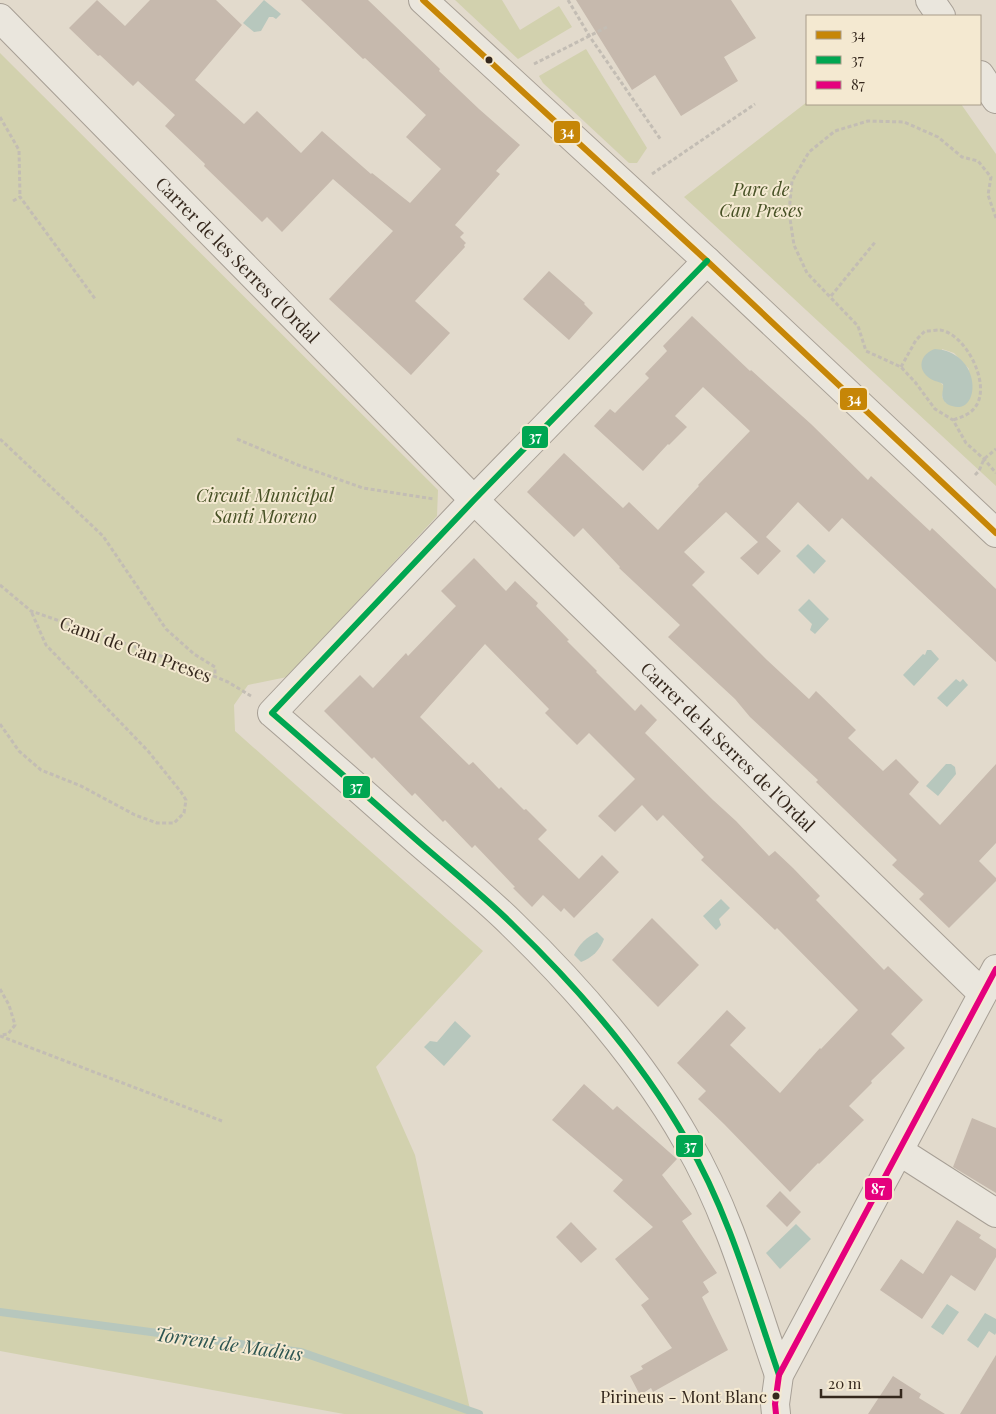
<svg xmlns="http://www.w3.org/2000/svg" width="996" height="1414" viewBox="0 0 996 1414" font-family="'Playfair Display',serif">
<style>
.green{fill:#d2d1ae;fill-rule:evenodd}
.water{fill:#b7c7bd}
.lines{fill:none;stroke-linecap:round;stroke-linejoin:round}
.stream{stroke:#b7c7bd;stroke-width:8}
.building{fill:#c6b9ad}
.minor-casing{stroke:#a79f95;stroke-width:30}
.path{stroke:#c3bdb4;stroke-width:3;stroke-dasharray:4 2.5;stroke-linecap:butt}
.minor{stroke:#eae6dd;stroke-width:28}
.bus-1-casing{stroke:#f4e9d1;stroke-width:10}
.bus-2-casing{stroke:#f4e9d1;stroke-width:10}
.bus-3-casing{stroke:#f4e9d1;stroke-width:10}
.bus-1{stroke:#c68607;stroke-width:6}
.bus-2{stroke:#00a651;stroke-width:6}
.bus-3{stroke:#e5007d;stroke-width:6}
.bus-dot{fill:#35281d;stroke:#f4e9d1;stroke-width:2}
.labels{text-anchor:middle;dominant-baseline:central;stroke-width:4;stroke-linejoin:round;paint-order:stroke}
.bus-label{font-size:17px;fill:#35281d;stroke:#f4e9d1;text-anchor:end}
.park-label{font-size:18px;font-style:italic;fill:#475125;stroke:#f4e9d1}
.street-label{font-size:18px;fill:#35281d;stroke:#f4e9d1}
.water-label{font-size:19px;font-style:italic;fill:#2d5551;stroke:#f4e9d1}
.line-badge{stroke:#f4e9d1;stroke-width:2}
.badge-label{font-size:14px;text-anchor:middle;font-weight:bold;fill:#fff}
</style>
<rect width="100%" height="100%" fill="#e2dacc"/>
<g class="green">
<path d="M455 0H502L520 30 559 6 572 27 518 59Z"/>
<path d="M586 49 647 148 637 163H629L543 83 539 76Z"/>
<path d="M0 53 438 490 437 516 287 677 248 685 234 705 235 731 483 951 376 1067 415 1155 471 1414H344L0 1351Z"/>
<path d="M807 102V104H961L996 154V486L684 197ZM942 349 954 353 969 369 946 403 942 397 944 386 940 382Z"/>
</g>
<g class="water">
<path d="M264 0 281 14 276 19 273 17H269L261 31 254 32 243 23Z"/>
<path d="M935 349C983 352 981 416 952 406 948 405 944 402 943 399 941 394 944 389 943 384 938 381 932 381 928 377 916 367 922 353 935 349Z"/>
<path d="M808 544 826 561 814 574 796 556Z"/>
<path d="M809 599 829 619 815 634 810 630 812 624 798 610Z"/>
<path d="M927 650H931L939 659 914 686 903 675 923 654 925 655Z"/>
<path d="M956 679 960 682 963 679 968 685 947 707 937 698Z"/>
<path d="M946 764H951L955 767 956 774 938 796 926 786Z"/>
<path d="M721 899 730 908 719 919 721 925 716 930 703 916Z"/>
<path d="M597 932 604 939C600 950 592 958 581 962L574 955C579 944 587 937 597 932Z"/>
<path d="M455 1021 471 1036 444 1066 424 1047 430 1041 437 1042Z"/>
<path d="M796 1224 811 1239 780 1269 766 1253Z"/>
<path d="M947 1304 959 1312 943 1335 931 1327Z"/>
<path d="M985 1313 996 1319V1333L995 1335 989 1331 978 1348 967 1340Z"/>
</g>
<g class="lines">
<path class="stream" d="M0 1312 301 1352 479 1414"/>
</g>
<g class="building">
<path d="M97 0 125 26 150 0H216L242 25 195 80 244 124 257 111 301 153 322 131 371 174 372 173 410 203 441 169 406 137 426 115 365 58 363 59 301 0H368L440 69 439 71 479 109 520 145 496 171 500 174 455 225 464 233 460 237 466 243 464 245 465 247 415 301 450 333 411 375 329 299 393 231 333 179 282 232 267 217 262 222 204 166 205 164 165 126 175 115 138 81 133 86 100 55 98 56 69 28Z"/>
<path d="M576 0H731L756 38 724 57 738 81 681 116 655 75 632 90Z"/>
<path d="M549 271 585 303 584 304 593 313 569 340 523 299Z"/>
<path d="M692 316 750 371 751 370 811 424 868 480 871 476 930 531 932 528 996 589V662L842 518 829 532 798 502 766 537 781 551 758 575 740 558 758 542 726 512 684 552 705 572 692 585 767 660 809 699 816 691 856 730 848 738 883 771 896 759 919 782 909 794 940 825 996 764V843L979 861 996 878V881L949 928 919 899 924 894 892 865 897 860 816 782 818 780 750 717 735 699 668 637 680 625 619 568 620 567 583 528 574 537 527 492 564 453 623 508 629 502 658 530 699 486 698 485 750 431 703 387 675 416 687 427 669 445 668 444 643 471 594 426 610 409 615 413 649 378 645 374 667 351 663 346Z"/>
<path d="M474 558 506 591 515 581 538 603 536 606 569 640 567 641 597 671 596 672 635 711 641 704 657 720 645 733 713 800 736 821 769 856 775 851 793 868 820 896 816 900 884 970 888 966 923 1000 891 1034 905 1048 871 1081 872 1083 849 1106 864 1120 819 1164 818 1163 790 1192 724 1124 698 1099 706 1091 677 1063 727 1010 746 1028 730 1045 780 1093 820 1048 821 1049 858 1010 777 928 775 930 701 860 704 857 663 815 657 821 642 805 615 832 598 816 635 779 589 733 577 745 545 713 549 709 485 644 420 717 469 765 473 762 499 789 501 787 524 810 526 809 547 830 538 839 579 879 602 855 619 872 574 918 564 908 561 912 543 895 532 907 513 888 515 887 475 845 472 848 445 820 443 822 415 793 412 796 374 757 372 759 324 711 360 675 373 688 406 653 408 656 456 606 441 591Z"/>
<path d="M652 918 699 965 658 1007 612 960Z"/>
<path d="M584 1084 613 1110 617 1106 677 1159 662 1175 692 1214 682 1221 717 1273 703 1282 709 1292 702 1297 728 1350 653 1392 651 1388 640 1395 630 1376 643 1369 641 1366 672 1348 641 1305 649 1299 615 1259 653 1227 613 1191 623 1180 552 1120Z"/>
<path d="M972 1118 996 1128V1193L953 1167Z"/>
<path d="M780 1191 801 1212 787 1227 766 1206Z"/>
<path d="M957 1220 981 1235 979 1238 996 1249V1257L975 1291 951 1275 922 1319 880 1290 901 1259 923 1274Z"/>
<path d="M571 1222 597 1249 581 1263 556 1237Z"/>
<path d="M996 1355V1414H960Z"/>
<path d="M893 1376 921 1394 919 1398 945 1414H868Z"/>
</g>
<g class="lines">
<g class="minor-casing">
<g id="minor">
<path d="M423 0 707 261 996 533"/>
<path d="M930 0 941 16"/>
<path id="s1" d="M0 18 474 500 982 993"/>
<path d="M980 75 996 99"/>
<path d="M707 261 474 500 272 713C322 756 371 800 420 843 451 870 484 896 513 925 577 987 643 1063 687 1141 729 1213 752 1297 779 1375"/>
<path d="M899 1151 996 1213"/>
<path d="M776 1414 775 1404 779 1375 996 969"/>
</g>
</g>
<g class="path">
<path d="M568 0 590 37 661 140"/>
<path d="M534 64 607 27"/>
<path d="M0 117 19 150 20 197"/>
<path d="M652 174 755 104"/>
<path d="M13 201 20 197 96 300"/>
<path d="M996 218 988 195 991 177 978 161 962 157 938 137 904 122 868 121 835 131 809 152 792 181 789 212 794 245 807 273 858 326 866 351 901 367 915 382 935 409 953 420 966 443 984 459 996 473"/>
<path d="M831 296 876 241"/>
<path d="M901 367 916 340 925 331C930 331 936 330 940 330 966 334 991 384 976 406 971 414 962 417 953 420"/>
<path d="M0 439 103 536 166 629 194 654 215 667V677"/>
<path d="M237 439 298 465 363 488 434 499"/>
<path d="M975 475 979 471 984 459 996 449"/>
<path d="M0 585 31 611 187 665 228 682 251 696"/>
<path d="M0 724 19 751 41 770 81 786 135 815 157 823H174L184 813 186 800 181 792 148 751 46 645 31 611"/>
<path d="M0 989 9 1005 15 1025 8 1034 1 1035"/>
<path d="M0 1036 222 1121"/>
</g>
<use href="#minor" class="minor"/>
<g class="bus-1-casing">
<path id="bus-1" d="M423 0 707 261 996 533"/>
</g>
<g class="bus-2-casing">
<path id="bus-2" d="M707 261 474 500 272 713C322 756 371 800 420 843 451 870 484 896 513 925 577 987 643 1063 687 1141 729 1213 752 1297 779 1375"/>
</g>
<g class="bus-3-casing">
<path id="bus-3" d="M776 1414 775 1404 779 1375 996 969"/>
</g>
<use href="#bus-1" class="bus-1"/>
<use href="#bus-2" class="bus-2"/>
<use href="#bus-3" class="bus-3"/>
</g>
<g class="bus-dot">
<circle cx="489" cy="60" r="4.5"/>
<circle cx="776" cy="1396" r="4.5"/>
</g>
<g class="labels">
<g class="bus-label">
<text x="767" y="1396">Pirineus - Mont Blanc</text>
</g>
<g class="park-label">
<text x="761" y="189">Parc de<tspan x="761" dy="21">Can Preses</tspan></text>
<text x="265" y="495">Circuit Municipal<tspan x="265" dy="21">Santi Moreno</tspan></text>
</g>
<g class="street-label">
<text stroke="none"><textPath href="#s1" startOffset="339">Carrer de les Serres d'Ordal</textPath></text>
<text transform="translate(136 649) rotate(20)">Camí de Can Preses</text>
<text stroke="none"><textPath href="#s1" startOffset="1030">Carrer de la Serres de l'Ordal</textPath></text>
</g>
<g class="water-label">
<text transform="translate(229 1343) rotate(8)">Torrent de Madius</text>
</g>
</g>
<g class="line-badge">
<rect x="553" y="120" width="28" height="24" rx="5" fill="#c68607"/>
<rect x="839" y="387" width="29" height="24" rx="5" fill="#c68607"/>
<rect x="521" y="425" width="28" height="24" rx="5" fill="#00a651"/>
<rect x="342" y="775" width="29" height="24" rx="5" fill="#00a651"/>
<rect x="675" y="1134" width="29" height="24" rx="5" fill="#00a651"/>
<rect x="864" y="1177" width="29" height="24" rx="5" fill="#e5007d"/>
</g>
<g class="badge-label">
<text x="567" y="137">34</text>
<text x="854" y="404">34</text>
<text x="535" y="442">37</text>
<text x="356" y="792">37</text>
<text x="690" y="1151">37</text>
<text x="878" y="1194">87</text>
</g>
<rect x="806" y="15" width="175" height="90" fill="#f4e9d1" stroke="#a89c89"/>
<rect x="816" y="31" width="25" height="8" fill="#c68607" stroke="#a89c89"/>
<text x="851" y="40" font-size="15" fill="#35281d">34</text>
<rect x="816" y="56" width="25" height="8" fill="#00a651" stroke="#a89c89"/>
<text x="851" y="65" font-size="15" fill="#35281d">37</text>
<rect x="816" y="81" width="25" height="8" fill="#e5007d" stroke="#a89c89"/>
<text x="851" y="90" font-size="15" fill="#35281d">87</text>
<path d="M821 1389v8h80v-8" fill="none" stroke="#35281d" stroke-width="2.5"/>
<text x="828" y="1389" font-size="15" fill="#35281d" stroke="#f4e9d1" stroke-width="4" paint-order="stroke">20 m</text>
</svg>
